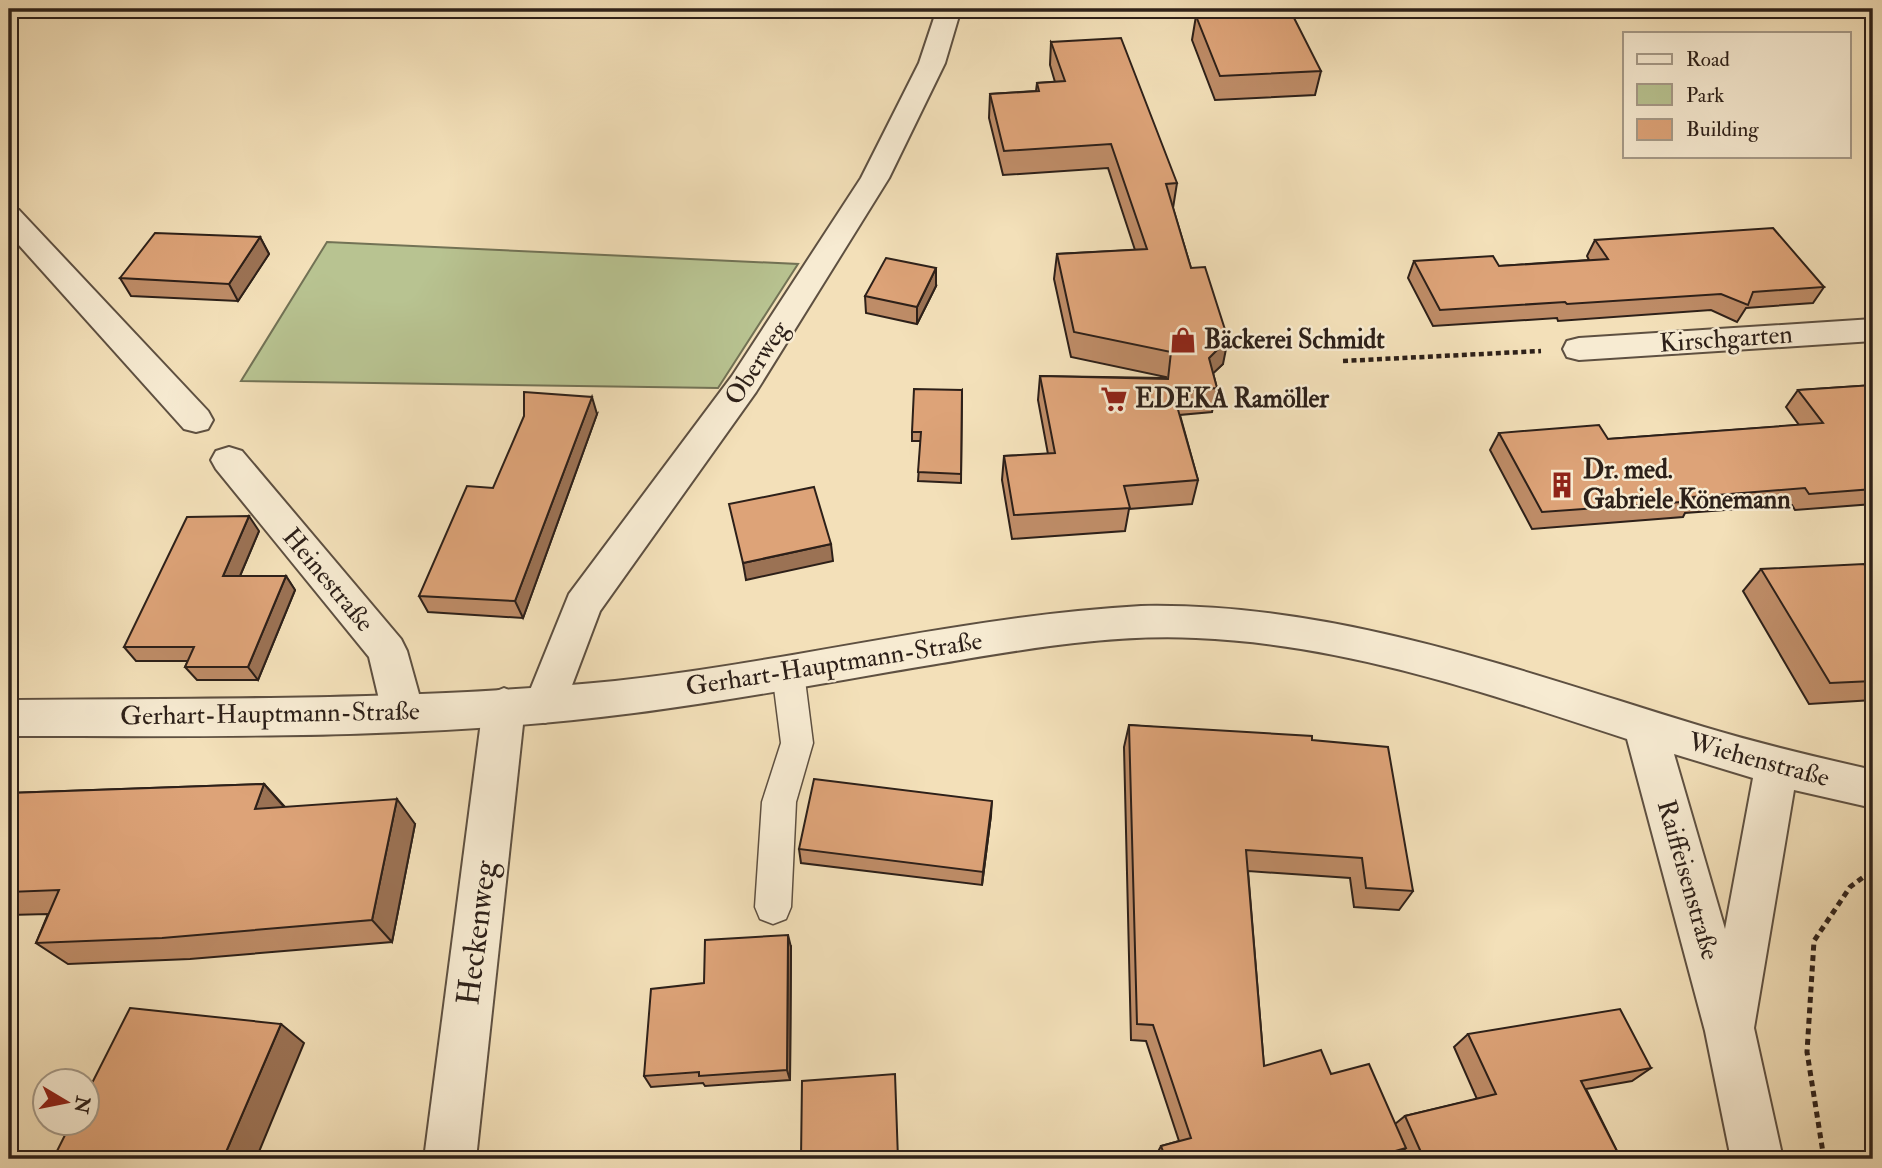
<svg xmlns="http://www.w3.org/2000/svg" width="1882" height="1168" viewBox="0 0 1882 1168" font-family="'IM FELL Double Pica',serif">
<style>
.green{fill:#b8c391;stroke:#727255;stroke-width:2}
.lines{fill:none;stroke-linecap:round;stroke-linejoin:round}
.service-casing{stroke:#5e5041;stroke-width:3}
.minor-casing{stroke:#5e5041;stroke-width:4}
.tertiary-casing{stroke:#5e5041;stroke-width:4}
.path-far1{stroke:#2d2019;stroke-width:4.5;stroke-dasharray:5 3.5;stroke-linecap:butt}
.path{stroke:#2d2019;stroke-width:5;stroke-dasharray:6 4.5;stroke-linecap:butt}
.service{fill:#f7ebd2;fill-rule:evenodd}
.minor{fill:#f7ebd2;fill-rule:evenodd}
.tertiary{fill:#f7ebd2;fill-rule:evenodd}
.wall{fill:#be8c67;stroke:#2d2019;stroke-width:2}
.shaded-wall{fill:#9b7254;stroke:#2d2019;stroke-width:2}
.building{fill:#dda378;stroke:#2d2019;stroke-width:2}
.labels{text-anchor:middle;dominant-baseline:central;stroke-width:5;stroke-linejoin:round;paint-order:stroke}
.street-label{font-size:26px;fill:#2d2019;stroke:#f7ebd2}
.poi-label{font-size:26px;font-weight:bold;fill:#2d2019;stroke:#f7ebd2;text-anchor:start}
.near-street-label{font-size:32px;fill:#2d2019;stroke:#f7ebd2}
</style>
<rect width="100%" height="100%" fill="#f3e0b9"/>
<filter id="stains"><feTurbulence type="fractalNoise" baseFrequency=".00286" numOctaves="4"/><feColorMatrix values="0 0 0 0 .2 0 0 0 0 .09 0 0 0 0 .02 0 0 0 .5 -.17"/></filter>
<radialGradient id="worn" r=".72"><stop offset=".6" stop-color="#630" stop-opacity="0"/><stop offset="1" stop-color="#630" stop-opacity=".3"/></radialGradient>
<path class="green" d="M327 242 798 264 718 388 241 381Z"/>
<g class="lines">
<g class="service-casing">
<path id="service" d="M788 659 799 663 804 672 813 743 796 802 791 907 786 919 773 924 760 919 755 907 762 802 781 743 772 672 777 663Z"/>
</g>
<g class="minor-casing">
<g id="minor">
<path d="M937 9H961L945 63 889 178 756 392 600 611 560 717 545 723 530 717 524 705 569 594 732 376 861 178 919 63Z"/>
<path d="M9 207 19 210 208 411 213 420 208 429 196 432 184 429 9 234Z"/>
<path d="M1873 319V341L1579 360 1567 357 1563 349 1567 341 1579 338Z"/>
<path d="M229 447 242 451 401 639 407 651 424 712 418 725 403 730 388 725 382 712 369 657 216 469 211 460 216 451Z"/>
<path d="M504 688 519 694 525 706 476 1159H424L483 706 489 694Z"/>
</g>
</g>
<g class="tertiary-casing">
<path id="tertiary" d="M1141 606C1337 602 1519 671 1704 727 1760 744 1816 757 1873 770V808L1794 790 1754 1028 1783 1159H1731L1705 1031 1627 739C1487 693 1345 644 1196 638 1110 634 1026 649 942 663 839 680 737 700 634 713 428 740 216 736 9 736V700C211 698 414 701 615 681 791 662 964 616 1141 606ZM1674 754 1753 778 1725 929Z"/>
</g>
<path class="path-far1" d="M1343 361 1541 351"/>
<path class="path" d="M1824 1159 1807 1052 1814 941 1850 887 1873 870"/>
<use href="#service" class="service"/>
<use href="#minor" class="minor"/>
<use href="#tertiary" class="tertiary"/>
</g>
<g class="wall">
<path d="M1196 16 1321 71 1315 95 1215 100 1192 40Z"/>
<path d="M1051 42 1177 183 1173 208 1191 268 1223 364 1213 373 1217 388 1212 412 1180 415 1198 480 1192 504 1129 509 1125 531 1012 539 1002 480 1004 456 1048 454 1038 400 1040 376 1166 378V377L1071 357 1054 279 1057 254 1135 250 1108 168 1003 175 989 118 990 94 1036 91 1037 83 1055 82 1050 65Z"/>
<path d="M260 237 269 254 238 301 131 296 120 278Z"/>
<path d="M1595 240 1824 287 1813 303 1746 308 1737 322 1711 310 1558 321 1557 318 1433 326 1408 278 1414 261 1499 266 1589 260 1587 256Z"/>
<path d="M936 286 917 324 866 313 865 296Z"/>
<path d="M1873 385V504L1795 510 1792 505 1685 513 1683 517 1532 529 1490 450 1499 433 1608 439 1799 425 1786 407 1798 390Z"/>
<path d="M962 390 961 483 918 481 921 441H912V432Z"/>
<path d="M597 414 523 618 428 612 419 596 493 488Z"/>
<path d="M259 531 240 576H286L295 590 258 680H197L185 667 188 661H136L124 647Z"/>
<path d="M1761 569 1873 578V700L1809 704 1743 591Z"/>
<path d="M1129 725 1312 740 1413 891 1399 910 1354 907 1350 878 1248 871 1264 1066 1331 1074 1395 1124 1405 1116 1477 1099 1454 1047 1468 1034 1651 1068 1632 1081 1586 1089 1621 1159H1406L1402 1151 1393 1159H1154L1161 1146 1179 1141 1146 1041 1131 1040 1124 747Z"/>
<path d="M264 784 285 807 415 824 392 942 190 959 68 964 36 943 48 914 9 915V793Z"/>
<path d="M991 815 982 885 801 863 799 849Z"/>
<path d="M791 947 790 1080 705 1086 703 1083 651 1087 644 1076Z"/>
</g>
<g class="shaded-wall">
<path d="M260 237 269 254 238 301 229 284Z"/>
<path d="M936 268V286L917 324V307Z"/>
<path d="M1228 339 1223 364 1203 383 1209 358Z"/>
<path d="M592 397 597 414 523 618 515 601Z"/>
<path d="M249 516 259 531 234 590 223 576Z"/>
<path d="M831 544 833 561 746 580 743 563Z"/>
<path d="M9 551 14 557 9 566Z"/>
<path d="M286 576 295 590 258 680 248 667Z"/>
<path d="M264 784 286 809H255Z"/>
<path d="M397 799 415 824 392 942 372 920Z"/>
<path d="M992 801 991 815 982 885 983 872Z"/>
<path d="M788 935 791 947 790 1080 787 1070Z"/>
<path d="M281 1024 304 1043 256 1159H223Z"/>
<path d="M1406 1148 1393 1159H1367Z"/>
</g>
<g class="building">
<path d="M1291 12 1321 71 1220 76 1196 16Z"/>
<path d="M1121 38 1177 183 1166 184 1191 268 1205 267 1228 339 1209 358 1217 388 1173 392 1198 480 1124 486 1130 508 1014 515 1004 456 1055 453 1040 376 1168 379 1171 352 1074 332 1057 254 1147 249 1111 144 1004 151 990 94 1039 91 1037 83 1065 81 1051 42Z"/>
<path d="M1773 228 1824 287 1753 292 1748 305 1721 294 1567 304 1565 302 1440 310 1414 261 1493 256 1499 266 1608 259 1595 240Z"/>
<path d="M155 233 260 237 229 284 120 278Z"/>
<path d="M886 258 936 268 917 307 865 296Z"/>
<path d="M1873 385V489L1809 494 1805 488 1693 497 1695 501 1542 512 1499 433 1599 425 1608 439 1823 423 1798 390Z"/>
<path d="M914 389 962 390 961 474 918 472 921 432H912Z"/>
<path d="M524 392 592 397 515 601 419 596 467 486 493 488 524 416Z"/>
<path d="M814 487 831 544 743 563 729 504Z"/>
<path d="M249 516 223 576H286L248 667H185L194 647H124L187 517Z"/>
<path d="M1864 564 1873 578V681L1830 683 1761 569Z"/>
<path d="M1129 725 1312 736V740L1388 747 1413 891 1366 888 1362 858 1246 850 1264 1066 1321 1050 1331 1074 1369 1064 1406 1148 1367 1159H1166L1161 1146 1191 1138 1153 1025 1137 1024Z"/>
<path d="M814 779 992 801 983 872 799 849Z"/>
<path d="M264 784 255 809 397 799 372 920 162 938 36 943 59 890 9 892V793Z"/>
<path d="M788 935 787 1070 699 1076V1072L644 1076 651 989 704 983 705 940Z"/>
<path d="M130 1008 281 1024 223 1159H53L71 1123H88V1091Z"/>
<path d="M1620 1009 1651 1068 1581 1081 1621 1159H1424L1405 1116 1496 1094 1468 1034Z"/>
<path d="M895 1074 898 1159H801L802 1081Z"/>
</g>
<defs>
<g id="shop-bare" transform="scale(2.1)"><path d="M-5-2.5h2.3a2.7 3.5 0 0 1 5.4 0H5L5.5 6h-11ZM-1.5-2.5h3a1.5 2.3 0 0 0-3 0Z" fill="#8f2418" stroke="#f7ebd2" stroke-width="2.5" paint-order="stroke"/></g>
<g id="supermarket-bare" transform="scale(2.1)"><path d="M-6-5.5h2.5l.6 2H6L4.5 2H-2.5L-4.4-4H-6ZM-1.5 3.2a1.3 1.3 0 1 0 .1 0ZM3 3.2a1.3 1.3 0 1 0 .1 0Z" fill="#8f2418" stroke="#f7ebd2" stroke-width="2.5" paint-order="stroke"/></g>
<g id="building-bare" transform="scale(2.1)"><path d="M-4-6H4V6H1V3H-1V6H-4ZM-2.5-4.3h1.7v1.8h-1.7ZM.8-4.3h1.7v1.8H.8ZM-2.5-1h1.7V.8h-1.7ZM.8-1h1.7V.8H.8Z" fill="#8f2418" stroke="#f7ebd2" stroke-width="2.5" paint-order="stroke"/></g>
</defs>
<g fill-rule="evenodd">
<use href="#shop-bare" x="1183" y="340"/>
<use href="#supermarket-bare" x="1114" y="399"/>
<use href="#building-bare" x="1562" y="485"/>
</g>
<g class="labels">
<g class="street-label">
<text transform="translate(1726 339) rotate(-4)">Kirschgarten</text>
<text transform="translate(757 363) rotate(-57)">Oberweg</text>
<text transform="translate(328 580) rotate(50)">Heinestraße</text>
<text transform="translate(834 664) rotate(-9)">Gerhart-Hauptmann-Straße</text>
<text transform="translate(270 714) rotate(-1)">Gerhart-Hauptmann-Straße</text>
<text transform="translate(1759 760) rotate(15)">Wiehenstraße</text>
<text transform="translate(1688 880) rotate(74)">Raiffeisenstraße</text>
</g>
<g class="poi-label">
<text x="1204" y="340">Bäckerei Schmidt</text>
<text x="1135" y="399">EDEKA Ramöller</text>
<text x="1583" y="470">Dr. med.<tspan x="1583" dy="30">Gabriele Könemann</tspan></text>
</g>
<g class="near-street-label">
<text transform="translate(477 933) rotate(-83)">Heckenweg</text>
</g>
</g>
<rect width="1882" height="1168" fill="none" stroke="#f3e0b9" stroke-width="35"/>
<rect x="10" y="10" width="1861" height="1147" fill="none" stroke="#2d2019" stroke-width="3.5"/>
<rect x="18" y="18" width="1847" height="1133" fill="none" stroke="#2d2019" stroke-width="2"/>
<rect x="1623" y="32" width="228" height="126" fill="#f7ebd2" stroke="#a69a88" stroke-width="2"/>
<rect x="1637" y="54" width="35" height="10" fill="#f7ebd2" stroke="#a69a88" stroke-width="2"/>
<text x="1686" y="66" font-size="21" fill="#2d2019">Road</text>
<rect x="1637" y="84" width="35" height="21" fill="#b8c391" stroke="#a69a88" stroke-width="2"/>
<text x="1686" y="102" font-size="21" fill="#2d2019">Park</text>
<rect x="1637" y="119" width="35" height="21" fill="#dda378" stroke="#a69a88" stroke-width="2"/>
<text x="1686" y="136" font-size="21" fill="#2d2019">Building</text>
<g transform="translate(66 1102) rotate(100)"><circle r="33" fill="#f7ebd2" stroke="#a69a88" stroke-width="2"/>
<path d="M0-5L12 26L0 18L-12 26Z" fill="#8f2418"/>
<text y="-10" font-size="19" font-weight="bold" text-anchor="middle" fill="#2d2019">N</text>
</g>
<rect width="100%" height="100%" filter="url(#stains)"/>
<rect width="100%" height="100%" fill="url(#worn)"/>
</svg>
